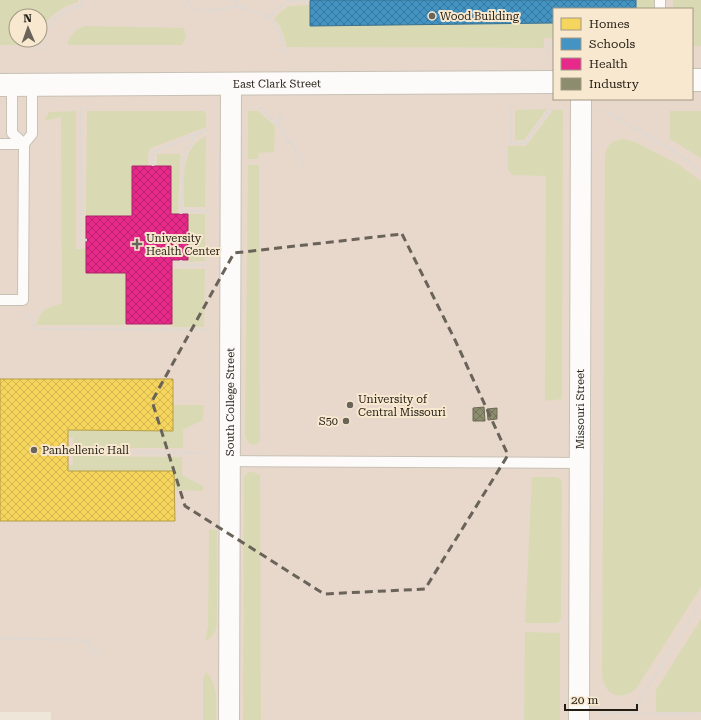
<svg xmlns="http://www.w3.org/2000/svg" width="701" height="720" viewBox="0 0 701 720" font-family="'Roboto Serif',serif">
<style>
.education{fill:#e8d8cb;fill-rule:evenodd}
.green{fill:#d9dab4}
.homes{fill:url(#homes-cross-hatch);stroke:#b79e46}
.schools{fill:url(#schools-cross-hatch);stroke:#39708e}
.health{fill:url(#health-cross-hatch);stroke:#ac2567}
.industry{fill:url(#industry-cross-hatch);stroke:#6c6b53}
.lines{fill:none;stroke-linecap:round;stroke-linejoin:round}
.service-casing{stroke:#c8c1b6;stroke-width:12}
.minor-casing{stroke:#c8c1b6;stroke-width:22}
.tertiary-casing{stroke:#c8c1b6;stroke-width:24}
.path{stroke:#dcd9d5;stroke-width:2.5;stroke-dasharray:3 2;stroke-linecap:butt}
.service{stroke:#fcfbf9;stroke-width:10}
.minor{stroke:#fcfbf9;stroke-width:20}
.tertiary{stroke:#fcfbf9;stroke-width:22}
.marked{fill:none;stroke:#6a6359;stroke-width:3;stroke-dasharray:8 5;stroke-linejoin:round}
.poi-dot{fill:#6a6359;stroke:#f7e8cf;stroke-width:1.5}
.labels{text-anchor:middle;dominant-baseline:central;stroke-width:4;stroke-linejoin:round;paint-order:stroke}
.poi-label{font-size:11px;fill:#231d14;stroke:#f7e8cf;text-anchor:start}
.street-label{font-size:11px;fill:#231d14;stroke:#f7e8cf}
</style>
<defs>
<pattern id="homes-cross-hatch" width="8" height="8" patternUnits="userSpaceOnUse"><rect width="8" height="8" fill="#f6d55c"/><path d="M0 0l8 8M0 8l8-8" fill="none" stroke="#d3b64f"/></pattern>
<pattern id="schools-cross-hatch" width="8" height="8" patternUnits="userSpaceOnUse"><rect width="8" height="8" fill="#4393c3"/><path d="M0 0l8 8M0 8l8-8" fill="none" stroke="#38779d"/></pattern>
<pattern id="health-cross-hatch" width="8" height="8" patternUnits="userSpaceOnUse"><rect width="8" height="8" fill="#e7298a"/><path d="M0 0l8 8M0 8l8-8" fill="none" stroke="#bb2370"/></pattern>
<pattern id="industry-cross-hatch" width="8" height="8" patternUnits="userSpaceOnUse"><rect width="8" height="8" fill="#8c8c6e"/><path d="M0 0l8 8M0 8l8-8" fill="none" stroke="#727259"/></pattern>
</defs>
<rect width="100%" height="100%" fill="#eee6d8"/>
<path class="education" d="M0 0H701V720H51V712H0ZM554 9H692V99H554ZM16 16H40V40H16Z"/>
<g class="green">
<path d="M0 0H78V2C62 7 47 16 40 32V16H16V40H37L35 45H0Z"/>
<rect x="636" y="0" width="18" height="9"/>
<path d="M673 0H701V46H692V9H673Z"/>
<path d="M310 5 554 23V38H544V48L287 47 281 28 274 18 288 6Z"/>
<path d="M85 26 184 28 186 36 182 45H68L67 43C70 35 77 28 85 26Z"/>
<path d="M547 109 524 140H515V110Z"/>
<path d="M553 110H563L562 399 545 401 546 176 513 175 508 170V146H526Z"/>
<path d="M76 111V249H87V273H126V324L124 325H36C43 306 45 310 62 303L61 117 44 121 49 112Z"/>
<path d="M87 111H203L206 114V127L151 148 148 153V166H132V216H86Z"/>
<path d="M248 111H258L275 126 274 152 259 153 258 159H248Z"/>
<path d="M670 111H701V158L670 139Z"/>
<path d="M206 136 205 207H184C184 183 179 148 206 136Z"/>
<path d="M624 139 635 142 676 163 701 181V587L636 689C621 702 604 695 602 675L605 155C607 144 613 140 624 139Z"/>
<path d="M157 154H181L180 161 178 214H171V166H157Z"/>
<path d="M248 165H259L260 441C254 449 247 443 245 435Z"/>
<path d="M188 214H205V261L188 262Z"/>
<path d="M172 269H205L204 327H172Z"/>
<path d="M173 405H204L203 420 183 430V448H73V438L68 437V430L173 431Z"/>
<path d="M73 456 182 457V475L203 486V491L174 490V471H68V465H73Z"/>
<path d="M249 472H253L260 475 261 720H243L244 478 246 474Z"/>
<path d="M532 477H556L559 478 562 482 561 618 558 623H525Z"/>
<path d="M209 529 217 530V624C216 632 213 637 205 641L208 627Z"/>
<path d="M701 619V712H656V690Z"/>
<path d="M525 632 560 633V720H524Z"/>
<path d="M206 672C219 685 216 703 216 720H203V679Z"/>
</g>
<path class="homes" d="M0 379H173V431L68 430V471H174L175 521H0Z"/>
<path class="schools" d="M310 0H636V9H554V23L310 26Z"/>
<path class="health" d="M132 166H171V214H188V260H172V324H126V273H86V216H132Z"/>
<g class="industry">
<path d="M484 407 485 421H473V408Z"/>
<path d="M497 408V419L488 420 487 409Z"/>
</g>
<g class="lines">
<g class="service-casing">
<g id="service">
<path d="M660 0V9"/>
<path d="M12 85V133L24 144"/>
<path d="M0 144H24"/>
<path d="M0 300H23L24 144 32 134V84"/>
<path d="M229 461 579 463"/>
</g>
</g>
<g class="minor-casing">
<g id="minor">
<path id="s1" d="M229 720 231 84"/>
<path id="s2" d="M579 720 581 99"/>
</g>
</g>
<g class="tertiary-casing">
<g id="tertiary">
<path d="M692 80H701"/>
<path id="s3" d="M0 85 554 82"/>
</g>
</g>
<g class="path">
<path d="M187 0C195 17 222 9 236 6"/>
<path d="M236 0V6C253 11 274 15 280 35 282 40 283 45 284 51"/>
<path d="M267 17 288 1 310 0"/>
<path d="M39 50C42 25 58 11 82 5V0"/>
<path d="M548 51V43L554 42"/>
<path d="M260 107 279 126 304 165"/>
<path d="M511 107V143H525L552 107"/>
<path d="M81 108V240H87"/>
<path d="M603 110C637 129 671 147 701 171"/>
<path d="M279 126 281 107"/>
<path d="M153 166V152L209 129"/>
<path d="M181 211H209"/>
<path d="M181 214 183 160 186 151 196 134"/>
<path d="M181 260V265H208"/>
<path d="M29 315 35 329 207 330"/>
<path d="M68 452 206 453"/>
<path d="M0 638 84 640 100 657"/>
<path d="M601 713 701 714"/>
<path d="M632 713 701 601"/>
</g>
<use href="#service" class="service"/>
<use href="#minor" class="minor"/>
<use href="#tertiary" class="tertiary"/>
</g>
<path class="marked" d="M402 234 455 340 508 455 425 589 324 594 185 506 152 401 234 253Z"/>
<g class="poi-dot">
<circle cx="432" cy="16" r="4"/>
<path d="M135 238h4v4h4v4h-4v4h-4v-4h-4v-4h4z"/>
<circle cx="350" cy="405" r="4"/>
<circle cx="346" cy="421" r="4"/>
<circle cx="34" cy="450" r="4"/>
</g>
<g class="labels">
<g class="poi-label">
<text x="440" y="16">Wood Building</text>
<text x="146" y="238">University<tspan x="146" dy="13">Health Center</tspan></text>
<text x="358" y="399">University of<tspan x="358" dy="13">Central Missouri</tspan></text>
<text x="338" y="421" text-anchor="end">S50</text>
<text x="42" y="450">Panhellenic Hall</text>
</g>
<g class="street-label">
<text stroke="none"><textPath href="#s3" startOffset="277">East Clark Street</textPath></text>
<text stroke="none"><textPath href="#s1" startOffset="318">South College Street</textPath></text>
<text stroke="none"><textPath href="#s2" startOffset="311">Missouri Street</textPath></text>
</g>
</g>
<rect x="553" y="8" width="140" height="92" fill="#f7e8cf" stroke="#a29784"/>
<rect x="561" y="18" width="20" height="12" fill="#f6d55c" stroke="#a29784"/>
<text x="589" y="28" font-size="12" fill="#231d14">Homes</text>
<rect x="561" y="38" width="20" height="12" fill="#4393c3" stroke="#a29784"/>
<text x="589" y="48" font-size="12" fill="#231d14">Schools</text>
<rect x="561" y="58" width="20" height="12" fill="#e7298a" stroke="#a29784"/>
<text x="589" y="68" font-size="12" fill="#231d14">Health</text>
<rect x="561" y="78" width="20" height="12" fill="#8c8c6e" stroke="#a29784"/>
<text x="589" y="88" font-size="12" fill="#231d14">Industry</text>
<g transform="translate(28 28) rotate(358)"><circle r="19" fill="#f7e8cf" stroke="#a29784"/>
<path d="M0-3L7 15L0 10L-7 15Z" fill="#6a6359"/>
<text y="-6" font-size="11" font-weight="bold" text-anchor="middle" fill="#231d14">N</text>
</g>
<path d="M565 704v6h72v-6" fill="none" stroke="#231d14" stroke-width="2"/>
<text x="571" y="704" font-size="12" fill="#231d14" stroke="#f7e8cf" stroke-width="3" paint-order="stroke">20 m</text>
</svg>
